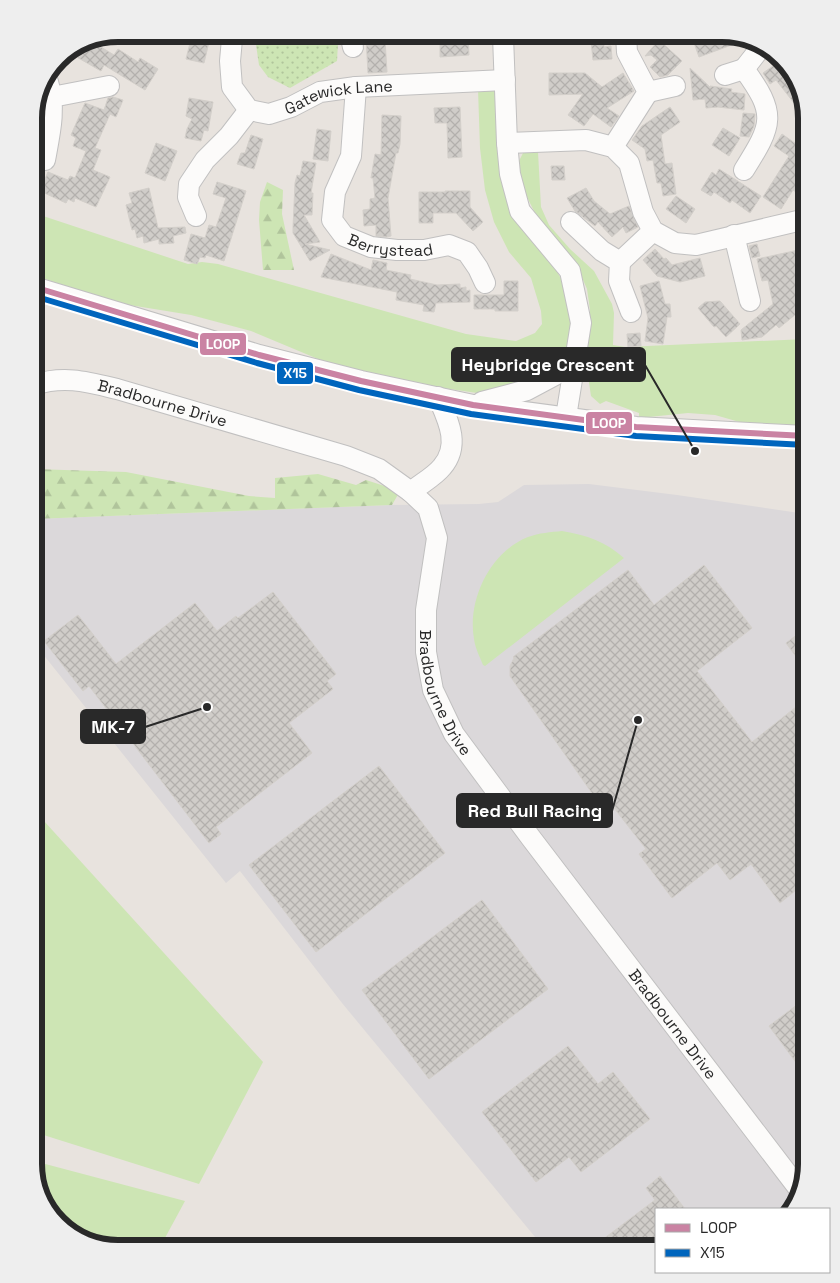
<svg xmlns="http://www.w3.org/2000/svg" width="840" height="1283" viewBox="0 0 840 1283" font-family="'Space Grotesk',sans-serif">
<style>
.industrial{fill:#dbd8da}
.grass{fill:#cde5b4}
.forest{fill:url(#forest-firs)}
.park{fill:url(#park-dots)}
.building{fill:url(#building-cross-hatch);stroke:#d3cfca}
.lines{fill:none;stroke-linecap:round;stroke-linejoin:round}
.minor-casing{stroke:#c1c0c0;stroke-width:22}
.minor{stroke:#fcfbfa;stroke-width:20}
.bus-1-casing{stroke:#fff;stroke-width:10}
.bus-2-casing{stroke:#fff;stroke-width:10}
.bus-1{stroke:#ca83a3;stroke-width:6}
.bus-2{stroke:#0065bd;stroke-width:6}
.labels{text-anchor:middle;dominant-baseline:central;stroke-width:4;stroke-linejoin:round;paint-order:stroke}
.street-label{font-size:16px;fill:#292929;stroke:#fff}
.rim{fill:none;stroke:#292929;stroke-width:6}
.leader{fill:none;stroke:#292929;stroke-width:2}
.callout-dot{fill:#292929;stroke:#fff;stroke-width:2}
.callout{fill:#292929;stroke:#292929;stroke-width:2}
.callout-label{font-size:18px;text-anchor:middle;font-weight:bold;fill:#fff}
.line-badge{stroke:#fff;stroke-width:2}
.badge-label{font-size:14px;text-anchor:middle;font-weight:bold;fill:#fff}
</style>
<defs>
<pattern id="forest-firs" width="22" height="20" patternUnits="userSpaceOnUse" patternTransform="scale(1.25)"><rect width="22" height="20" fill="#cde5b4"/><path d="M5 1l3.5 6h-7zM16 11l3.5 6h-7z" fill="#b0c49b"/></pattern>
<pattern id="park-dots" width="8" height="8" patternUnits="userSpaceOnUse" patternTransform="scale(1.25)"><rect width="8" height="8" fill="#cde5b4"/><path d="M2 2h.1M6 6h.1" fill="none" stroke="#b0c49b" stroke-width="1.8" stroke-linecap="round"/></pattern>
<pattern id="building-cross-hatch" width="8" height="8" patternUnits="userSpaceOnUse" patternTransform="scale(1.25)"><rect width="8" height="8" fill="#d0cdc9"/><path d="M0 0l8 8M0 8l8-8" fill="none" stroke="#b3b0ad"/></pattern>
</defs>
<rect width="100%" height="100%" fill="#e8e3de"/>
<path class="industrial" d="M589 484 677 495 806 514V1165L793 1209H656V1249H545L342 1003 240 871 226 883 34 643V519L392 505 479 504 498 502 524 485Z"/>
<g class="grass">
<path d="M498 87 503 175 564 284 573 318 568 351 560 364 502 392 477 393 402 382 364 373 318 359 251 331 191 315 111 302 34 275V213L188 264 202 262 218 264 466 334 516 341 535 333 542 324 541 311 531 278 509 252 494 222 485 190 480 148 478 89Z"/>
<path d="M538 152 541 207 549 225 570 249 594 271 612 304 614 313 613 345 625 347 806 339V426L750 425 715 415 688 413 639 418V413L606 401 600 404 591 396 587 369 590 310 587 289 577 266 541 225 526 195 520 174 519 161 523 153Z"/>
<path d="M562 531C587 535 606 542 624 558L485 666 483 665C480 657 475 648 474 639 467 600 490 552 528 537 539 533 551 532 562 531Z"/>
<path d="M34 810 263 1062 199 1184 34 1132Z"/>
<path d="M34 1161 185 1201 159 1249H113L71 1235 43 1203Z"/>
</g>
<g class="forest">
<path d="M267 182 283 190 282 214 294 270H263L259 220 260 202Z"/>
<path d="M34 469 126 472 249 496 275 498V478L318 474 356 485 366 480 400 491 392 505 34 519Z"/>
</g>
<path class="park" d="M255 38H335L338 43 337 61 290 88 268 77 259 65Z"/>
<g class="building">
<path d="M707 34H728L745 40 699 57 693 40Z"/>
<path d="M468 36 469 55 440 57V45L456 44 455 37Z"/>
<path d="M366 37H374L376 41 385 40 387 72 368 73Z"/>
<path d="M191 39 209 42 204 63 186 59Z"/>
<path d="M604 40V47L611 46 612 59 593 60 591 41Z"/>
<path d="M659 40 682 61 668 75 660 77 650 67 657 60 651 55 645 56Z"/>
<path d="M85 41 94 46 96 44 114 55 118 49 138 62 140 58 158 69 145 90 104 65 101 71 68 52Z"/>
<path d="M780 61 799 88 801 97 794 103 776 80 770 84 763 73Z"/>
<path d="M690 68 711 88 710 86 732 89 731 92 745 94 744 110 718 107 706 108 705 99 693 100Z"/>
<path d="M549 73H585L602 87 623 73 634 91 607 108 619 116 611 127 593 114 584 126 568 115 583 94 549 95Z"/>
<path d="M113 97 123 100 116 117 110 114 95 148 101 150 93 170 110 177 96 207 75 198 74 202 68 199 66 203 40 191 48 172 68 180 70 176 75 178 86 151 73 146 76 138 71 135 85 103 104 110 108 98Z"/>
<path d="M189 98 213 102 208 131 204 130 201 141 185 138 187 129 192 119 186 116Z"/>
<path d="M460 107 462 157 448 158 447 123H435L434 108Z"/>
<path d="M670 107 680 122 661 135 665 164 672 163 676 194 663 196 661 183H657L653 160 647 161 645 149 632 140 642 126Z"/>
<path d="M743 113 755 114 754 126 749 137 740 136Z"/>
<path d="M382 115 401 116 400 144 398 153H396L388 198 391 236 386 237 376 236V225L364 226 363 210 370 209V199L375 198 373 178H371L375 154 381 155Z"/>
<path d="M723 128 740 138 729 156 712 145Z"/>
<path d="M317 129 331 131 328 161 313 159Z"/>
<path d="M782 134 806 151V168L800 179 803 181 796 192 793 190 781 209 763 197 789 156 774 146Z"/>
<path d="M251 135 263 139 254 169 237 164 241 153H245Z"/>
<path d="M156 143 177 151 165 181 145 173Z"/>
<path d="M303 161 316 163 311 193H313L312 215H304L320 242 305 244 330 250 310 261 293 233V228L295 183 297 175 300 176Z"/>
<path d="M551 166H564L565 180H552Z"/>
<path d="M719 169 761 196 750 213 732 200 730 203 714 192 711 196 701 190 712 172 716 175Z"/>
<path d="M217 182 246 191 224 261 206 255 205 258 200 257 197 264 184 260 191 234 205 238 209 225 216 227 226 198 213 194Z"/>
<path d="M149 188 158 228 185 227 186 233 173 236 174 243 159 244V239L144 243 143 236 137 238 135 229 132 230 126 205 132 203 129 193Z"/>
<path d="M586 188 594 201 610 214 629 206 638 227 626 233 623 227 612 237 598 222 595 226 575 211 567 198Z"/>
<path d="M445 191H470V207L483 222 473 231 456 213H433V223H419V192H445Z"/>
<path d="M676 196 695 209 686 223 666 209Z"/>
<path d="M757 244 760 256 752 258 749 246Z"/>
<path d="M655 249 664 259 666 258 672 265 700 258 705 276 680 282 657 276 643 260Z"/>
<path d="M803 249 806 264V323L796 314 779 328 776 325 762 337 742 340 741 330 773 304 768 280 762 281 757 259Z"/>
<path d="M331 254 371 270 373 260 387 263 386 270 411 275 410 279 437 285 460 284V288L466 287V291L470 290V302L436 303 434 312 423 311 424 305 396 300 397 292 321 277Z"/>
<path d="M504 281H518V311H495V309H474V295H504Z"/>
<path d="M659 281 665 304H670L671 317H667L663 344 645 341 648 318 640 286Z"/>
<path d="M720 301 740 324 726 337 716 326 714 327 698 308 705 302Z"/>
<path d="M640 333 641 346 628 347 627 334Z"/>
<path d="M704 565 752 628 697 671 752 742 806 699V882L780 903 751 864 730 880 717 863 672 898 639 854 646 849 607 799H600L594 796 510 676V666L514 658 513 657 628 570 654 605Z"/>
<path d="M273 592 336 674 327 681 333 689 289 723 312 753 216 827 221 834 209 843 89 686 83 691 44 641 78 615 116 664 195 603 217 631 236 616 238 618Z"/>
<path d="M806 628V670L786 643Z"/>
<path d="M379 766 445 853 316 952 249 865Z"/>
<path d="M482 900 548 989 429 1079 362 990Z"/>
<path d="M806 998V1076L769 1026Z"/>
<path d="M568 1046 598 1084 613 1072 650 1119 581 1172 569 1157 536 1182 482 1112Z"/>
<path d="M660 1176 685 1209H656V1249H590L655 1200 646 1188Z"/>
</g>
<g class="lines">
<g class="minor-casing">
<g id="minor">
<path d="M503 36 507 143 510 174 520 211 570 271 581 323 566 417"/>
<path d="M351 38 353 47"/>
<path id="s1" d="M232 39 230 61 232 87 249 110 269 114 291 107 320 92 356 87 505 80"/>
<path d="M744 69 762 46"/>
<path d="M725 75 744 69C777 114 773 124 744 170"/>
<path id="s2" d="M356 87 351 156 335 192 332 220 344 236 371 247 397 250H424L449 245 467 252 478 268 485 283"/>
<path d="M648 92 675 86"/>
<path d="M52 97 109 86"/>
<path d="M507 143 586 140 613 147 629 163 643 212 653 231 675 243 696 245 806 219"/>
<path d="M613 147 648 92 627 52 626 35"/>
<path d="M45 160C50 133 56 108 48 82"/>
<path d="M196 216 188 197 189 184 205 160 229 136 249 110"/>
<path d="M571 222 602 251 620 262 619 281 631 312"/>
<path d="M734 235 750 301"/>
<path d="M620 262 653 231"/>
<path d="M34 287 259 355 361 381 473 405 636 427 806 436"/>
<path id="s3" d="M34 385C64 375 88 382 117 389L346 456 379 469 411 492 428 508 437 538 426 610V652L433 690 454 734 531 838 799 1189"/>
<path d="M482 402 527 390 574 365"/>
<path d="M411 492C420 484 434 477 442 467 461 445 448 420 438 397"/>
</g>
</g>
<use href="#minor" class="minor"/>
<g class="bus-1-casing">
<path id="bus-1" d="M34 287 259 355 361 381 473 405 636 427 806 436"/>
</g>
<g class="bus-2-casing">
<path id="bus-2" d="M34 296 257 363 359 390 471 414 636 436 806 445"/>
</g>
<use href="#bus-1" class="bus-1"/>
<use href="#bus-2" class="bus-2"/>
</g>
<g class="labels">
<g class="street-label">
<text stroke="none"><textPath href="#s1" startOffset="170">Gatewick Lane</textPath></text>
<text stroke="none"><textPath href="#s2" startOffset="205">Berrystead</textPath></text>
<text stroke="none"><textPath href="#s3" startOffset="132">Bradbourne Drive</textPath></text>
<text stroke="none"><textPath href="#s3" startOffset="612">Bradbourne Drive</textPath></text>
<text stroke="none"><textPath href="#s3" startOffset="1018">Bradbourne Drive</textPath></text>
</g>
</g>
<path d="M0 0H840V1283H0ZM118 42H722A76 76 0 0 1 798 118V1164A76 76 0 0 1 722 1240H118A76 76 0 0 1 42 1164V118A76 76 0 0 1 118 42Z" fill="#eee" fill-rule="evenodd"/>
<path class="rim" d="M118 42H722A76 76 0 0 1 798 118V1164A76 76 0 0 1 722 1240H118A76 76 0 0 1 42 1164V118A76 76 0 0 1 118 42Z"/>
<path class="leader" d="M695 451L645 365M207 707L145 727M638 720L612 811"/>
<g class="callout-dot">
<circle cx="695" cy="451" r="5"/>
<circle cx="207" cy="707" r="5"/>
<circle cx="638" cy="720" r="5"/>
</g>
<g class="callout">
<rect x="452" y="348" width="193" height="33" rx="5"/>
<rect x="81" y="710" width="64" height="33" rx="5"/>
<rect x="457" y="794" width="155" height="33" rx="5"/>
</g>
<g class="callout-label">
<text x="548" y="371">Heybridge Crescent</text>
<text x="113" y="733">MK-7</text>
<text x="535" y="817">Red Bull Racing</text>
</g>
<g class="line-badge">
<rect x="199" y="332" width="48" height="24" rx="5" fill="#ca83a3"/>
<rect x="276" y="361" width="38" height="24" rx="5" fill="#0065bd"/>
<rect x="585" y="411" width="48" height="24" rx="5" fill="#ca83a3"/>
</g>
<g class="badge-label">
<text x="223" y="349">LOOP</text>
<text x="295" y="378">X15</text>
<text x="609" y="428">LOOP</text>
</g>
<rect x="655" y="1208" width="175" height="65" fill="#ffffff" stroke="#a9a9a9"/>
<rect x="665" y="1224" width="25" height="8" fill="#ca83a3" stroke="#a9a9a9"/>
<text x="700" y="1233" font-size="15" fill="#292929">LOOP</text>
<rect x="665" y="1249" width="25" height="8" fill="#0065bd" stroke="#a9a9a9"/>
<text x="700" y="1258" font-size="15" fill="#292929">X15</text>
</svg>
